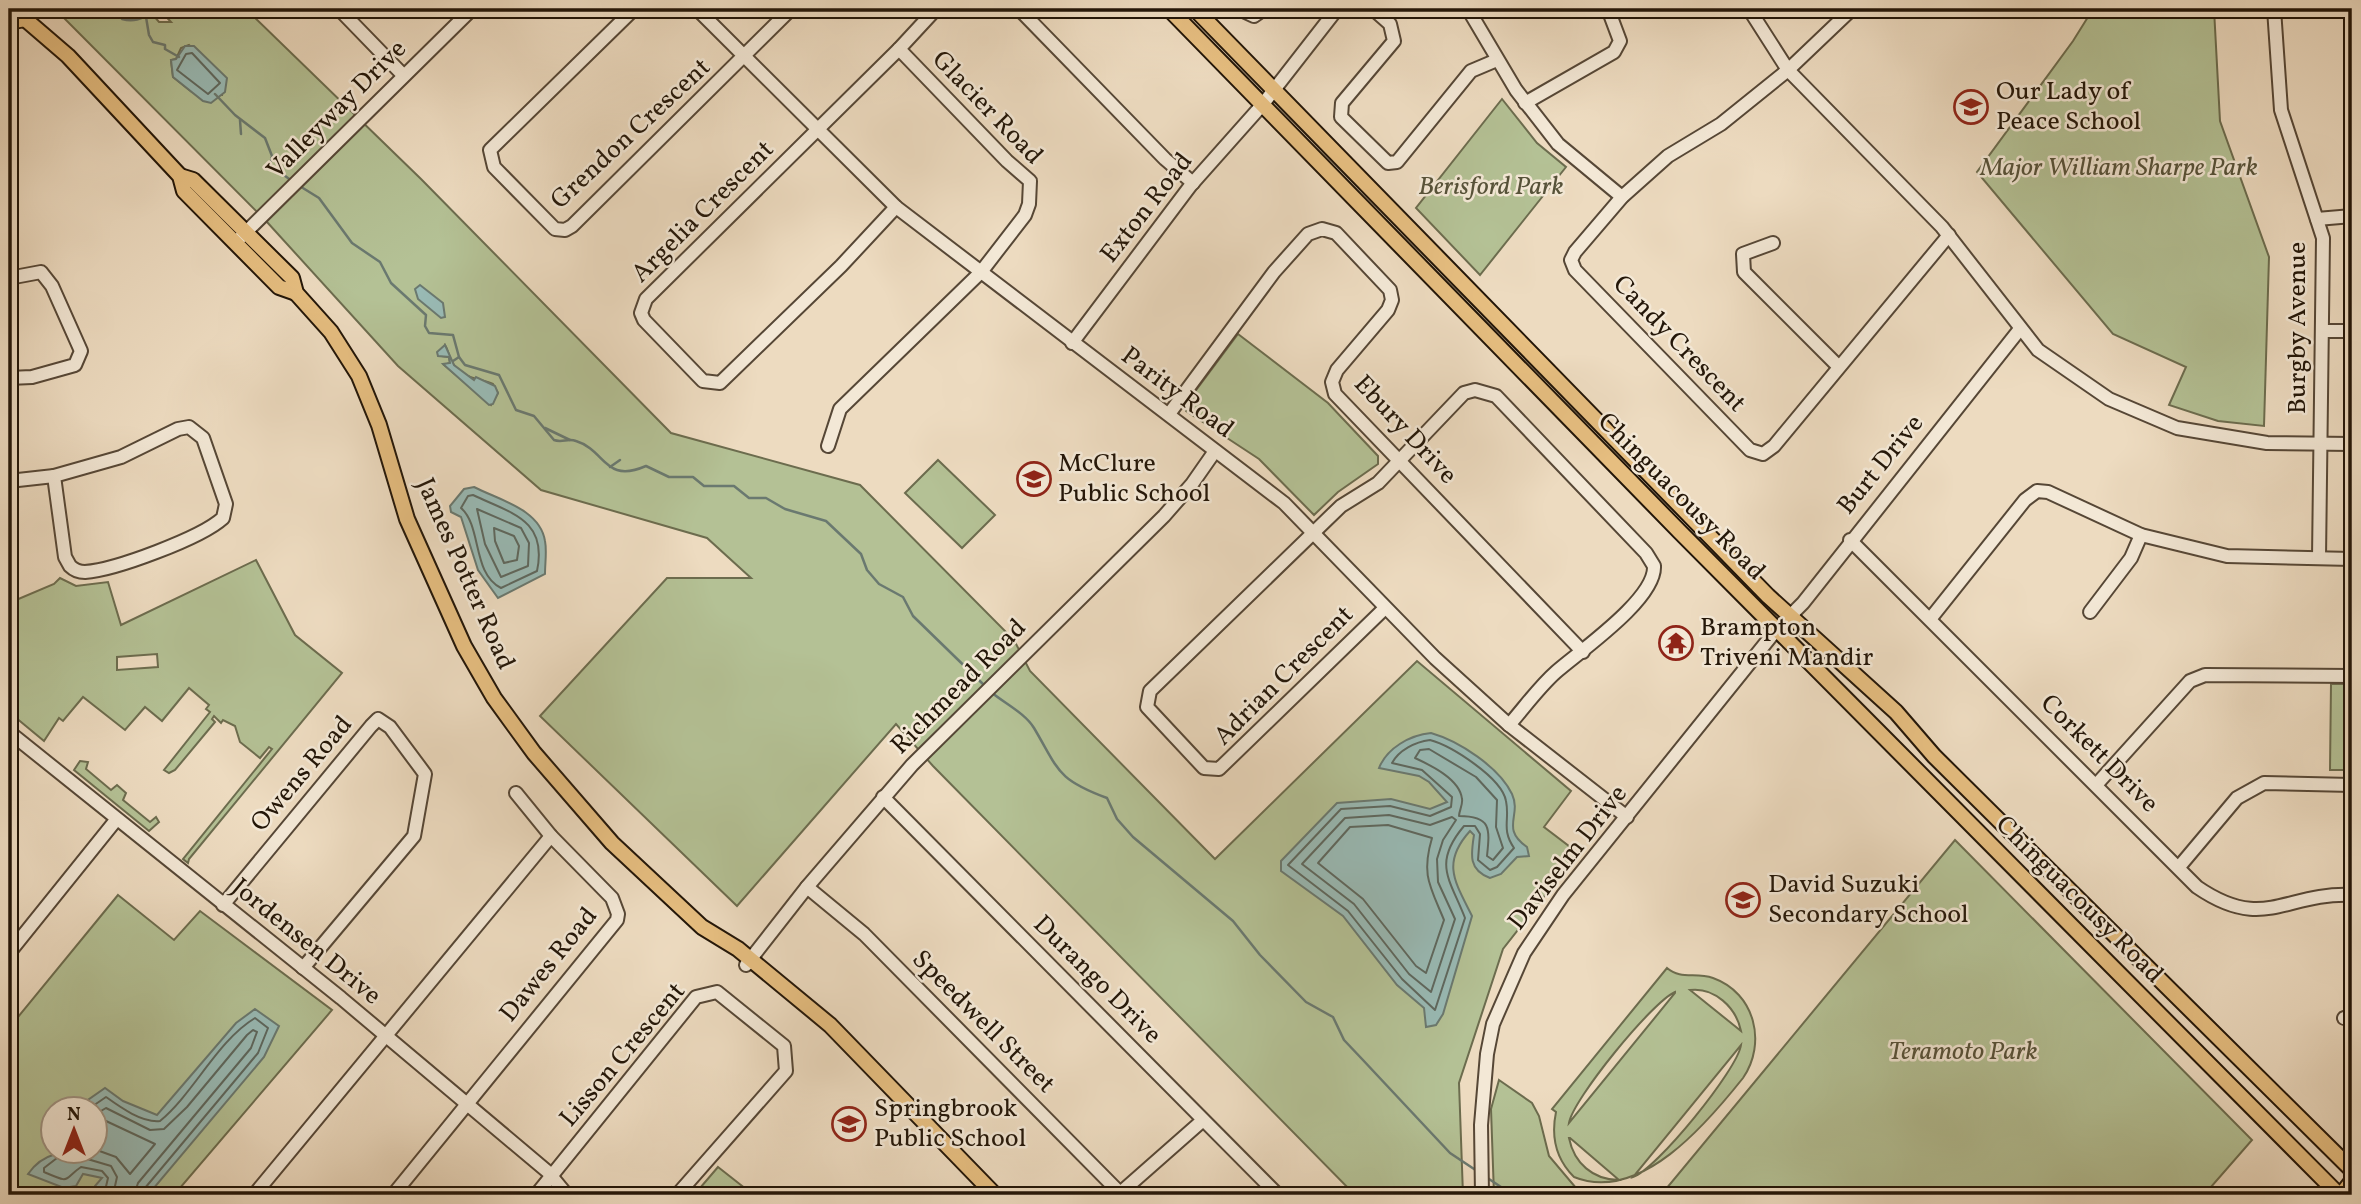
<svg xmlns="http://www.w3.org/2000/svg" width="2361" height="1204" viewBox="0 0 2361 1204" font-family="Vollkorn,serif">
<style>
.green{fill:#b4c195;stroke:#6c6c4e;stroke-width:2;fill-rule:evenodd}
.water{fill:#99bbb6;stroke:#6a7970;stroke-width:2}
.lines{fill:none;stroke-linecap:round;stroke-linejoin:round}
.shore{stroke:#5e685f;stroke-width:2}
.stream{stroke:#6a7970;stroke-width:2.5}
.minor-casing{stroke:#564736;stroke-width:16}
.major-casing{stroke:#231608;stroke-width:18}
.minor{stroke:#f3e8d6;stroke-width:12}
.major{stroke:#e6be80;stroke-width:14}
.labels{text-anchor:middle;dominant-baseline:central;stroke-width:5;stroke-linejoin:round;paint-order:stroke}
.poi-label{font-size:26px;fill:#231608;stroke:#f3e8d6;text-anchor:start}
.street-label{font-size:26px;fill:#231608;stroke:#f3e8d6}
.park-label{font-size:26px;font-style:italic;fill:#565239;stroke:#f3e8d6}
</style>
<rect width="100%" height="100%" fill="#eddbc0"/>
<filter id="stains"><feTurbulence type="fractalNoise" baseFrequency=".00286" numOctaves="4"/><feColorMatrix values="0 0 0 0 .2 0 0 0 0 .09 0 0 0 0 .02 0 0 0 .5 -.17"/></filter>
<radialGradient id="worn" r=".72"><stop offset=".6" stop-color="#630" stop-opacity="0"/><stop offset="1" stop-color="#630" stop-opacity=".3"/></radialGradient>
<g class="green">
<path d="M55 9H148L159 22H171L159 9H246L421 179 671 433 860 485 1014 640 1030 671 1215 859 1417 661 1571 791 1544 827 1578 853 1503 949 1459 1083 1463 1195H1355L933 766 896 724 737 906 540 716 667 578H751L707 538 541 490 398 366 267 222ZM189 45 224 77 222 95 192 92 173 77 171 60 176 59 181 48ZM445 345C449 351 449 359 454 365 464 379 479 378 493 384L498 393 491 405 444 365 450 363 449 357 441 356Z"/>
<path d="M2093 9H2214L2220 121 2269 257 2264 426 2218 421 2169 405 2186 367 2113 334 1977 172 2073 41Z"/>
<path d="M1502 99 1537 143 1566 167 1480 275 1416 208Z"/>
<path d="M1238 334 1328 403 1378 456V464L1338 492 1314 515 1259 459 1186 411 1185 405Z"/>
<path d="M938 460 995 515 962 548 905 493Z"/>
<path d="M256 560 295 635 342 673 189 859 188 863 183 859 272 749 269 747 260 758 240 742 235 726 223 720 221 723 214 716 212 719 215 722 175 770 169 773 164 770 210 712 206 709 209 705 189 688 162 721 145 707 125 730 83 697 63 721 59 718 44 741 9 712V603L54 584 60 578 76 586 108 582 121 625ZM157 654 158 667 117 670V657Z"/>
<path d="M2331 684H2352V770H2330Z"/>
<path d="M80 761 88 762 86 769 111 790 117 785 126 793 123 800 150 822 156 817 159 822 149 831 74 770Z"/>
<path d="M1955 840 2252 1140 2204 1195H1661Z"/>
<path d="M118 895 174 940 200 911 332 1010 174 1195H9V1028ZM52 1110H94V1152H52Z"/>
<path d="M1667 968C1681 980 1695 972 1713 978 1755 993 1767 1043 1743 1078 1708 1122 1640 1204 1574 1177 1556 1159 1551 1136 1556 1112L1552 1109ZM1690 990C1714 987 1736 1007 1741 1031ZM1675 992V993L1569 1123C1573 1099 1652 1002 1675 992ZM1741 1045C1738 1069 1656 1170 1633 1177ZM1569 1138H1570L1619 1180C1593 1180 1574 1163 1569 1138Z"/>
<path d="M1499 1080 1532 1103 1539 1116 1549 1156 1582 1195H1494L1491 1109Z"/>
<path d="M718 1167 751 1193 753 1195H694Z"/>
</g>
<g class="water">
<path d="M185 46H194L227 78 225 92 211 103 203 101 173 77 171 60 176 59Z"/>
<path d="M420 285 443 303 445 317 441 318 418 299 415 289Z"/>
<path d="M445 345 454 365 474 380 476 377 495 386 498 393 493 404 489 405 443 364 450 363 449 357 438 356 437 352Z"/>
<path d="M474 487C499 500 540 509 545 541 547 551 545 563 545 574L498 598 478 570 461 517 451 512 450 506 464 489Z"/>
<path d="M1431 733C1459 741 1499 767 1512 794 1522 816 1500 828 1527 847L1529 856 1517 857 1501 874 1490 878C1468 870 1471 854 1474 835L1470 831C1441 863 1455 882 1472 916L1443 1014 1436 1025 1426 1027 1424 1008 1397 985 1343 916 1281 871V861L1337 803 1391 799 1430 809 1447 802 1429 782 1419 776 1379 768C1387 748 1410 735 1431 733Z"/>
<path d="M255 1009 279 1026 264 1057 148 1195H98L95 1186 102 1178 83 1174 76 1186 64 1188 28 1174C45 1149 68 1152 94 1152V1110L75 1109 105 1088 123 1101 157 1115 236 1023Z"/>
</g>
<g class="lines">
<g class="shore">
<path d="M192 53 220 83 208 94 177 70 186 54Z"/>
<path d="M473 495C510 513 548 519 537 571L501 588C472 574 482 526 461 508L468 496Z"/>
<path d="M477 509 521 528 529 543 528 566 501 577 485 544Z"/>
<path d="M494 528 514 536 519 546 517 560 504 563 495 541Z"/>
<path d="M1430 740C1452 746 1502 778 1506 801 1510 820 1501 829 1514 848L1497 867 1490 870 1478 860 1480 834 1475 826H1464C1432 864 1450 879 1465 918L1435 1010 1402 979 1348 911 1288 865 1341 809 1390 806 1430 816 1451 807 1452 797 1422 770 1392 763C1399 750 1415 742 1430 740Z"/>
<path d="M1429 749 1476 777 1497 800 1496 827 1503 848 1493 860 1487 856C1490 828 1491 816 1459 816 1459 811 1463 805 1462 799 1460 779 1430 765 1415 758L1420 750Z"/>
<path d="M1389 815 1430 825 1452 817 1456 820 1443 840 1437 859 1438 882 1455 919 1431 992 1409 974 1354 904 1302 864 1345 818Z"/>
<path d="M1388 825 1432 838C1421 875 1430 886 1444 920L1426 973 1416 966 1363 899 1318 863 1350 827Z"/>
<path d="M87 1110 106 1097C120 1107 142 1123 160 1121 194 1093 217 1041 255 1018L268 1028 258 1053 145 1188 143 1195"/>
<path d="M94 1115 106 1108 150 1130 164 1129 187 1107 247 1035 253 1030 257 1032 251 1048 138 1183 134 1195"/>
<path d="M94 1128 106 1121 155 1144 130 1174 116 1157 94 1149"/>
<path d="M60 1152 57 1158 44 1168V1172C72 1184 62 1180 81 1167L102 1171 108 1178 104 1195"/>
<path d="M68 1152 70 1162 84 1158 111 1166 117 1177 113 1195"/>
</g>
<g class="stream">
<path d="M120 9 122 19C132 22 143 20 150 12"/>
<path d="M129 9 130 15 146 17 149 35 153 42 165 45V49L179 57"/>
<path d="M215 94 235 115 265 138 272 156 270 165 292 181"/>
<path d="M240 120 241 134"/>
<path d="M298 185 319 198 352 243 380 262 391 283 426 315 425 326 429 333 453 335 459 357 465 365 499 375 516 410 534 416 554 440C562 443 568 438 576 441 606 450 604 484 646 466L669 477H693L704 486H734L749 498H766L785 509 826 521 861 554 867 570 879 584 903 597 913 616 986 687"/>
<path d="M453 361 459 357"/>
<path d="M545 428 570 440"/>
<path d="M610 467 620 460"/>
<path d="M991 692C1004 703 1025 713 1034 728 1059 770 1056 779 1107 798L1117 819 1133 837 1233 921 1260 955 1306 1002 1333 1017 1344 1040 1362 1059 1450 1153 1477 1171"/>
<path d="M1486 1177 1513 1195"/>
</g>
<g class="minor-casing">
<g id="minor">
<path d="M339 9 403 75"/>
<path d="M634 9 490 150 494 167 555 229 565 230 572 226 791 9"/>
<path d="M697 9 896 207 1284 503 1435 658 1509 725 1627 817"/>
<path d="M1019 9 1165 159 1193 183"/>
<path d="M1239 9 1254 16 1264 9"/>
<path d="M1373 9 1390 24 1394 41 1342 103 1341 117 1388 163 1397 162 1471 71 1497 60"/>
<path d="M1468 9 1516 90 1558 144 1622 197"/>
<path d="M1749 9 1788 70 1942 227 2038 350 2109 399 2177 428 2267 443 2352 444"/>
<path d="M1852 9 1788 70 1721 124 1668 156 1622 197 1575 252 1571 260 1575 270 1750 450 1763 454 1774 446 1949 235"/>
<path d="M2274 9 2281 110 2323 238 2319 558"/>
<path d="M1525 103 1614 52 1620 41 1608 9"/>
<path d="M896 207 841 266 720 383 703 381 644 320 641 313 646 299 899 49 936 9"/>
<path d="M2317 219 2352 216"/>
<path d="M240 238 472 9"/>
<path d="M1773 243 1743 254 1744 272 1838 366"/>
<path d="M9 278 41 272 52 286 81 351 75 365 32 377 9 378"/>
<path d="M2324 331H2352"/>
<path d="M1072 343 1191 185 1263 104 1337 9"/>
<path d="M1169 414 1274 272 1308 234 1322 229 1336 233 1390 290 1392 300 1388 310 1337 370 1332 382 1335 394 1583 652"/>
<path d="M189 427 203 438 226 504 223 518C201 538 115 570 85 572 78 572 74 570 70 566L65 557 54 476 121 457 178 429Z"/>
<path d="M828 446 840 409 981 272 1025 215 1029 204 1030 181 1007 161 899 49"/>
<path d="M9 481 54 476"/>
<path d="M1850 540 2197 887C2264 933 2285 892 2352 895"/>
<path d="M1385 608 1219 769 1204 768 1147 707 1150 691 1341 506 1378 483 1464 393 1475 390 1496 396 1646 553 1654 566C1656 599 1580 651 1556 672 1539 687 1524 708 1509 725"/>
<path d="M2090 612 2131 558 2141 535"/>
<path d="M1931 618 2025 500 2037 491 2048 492 2141 535 2227 556 2352 559"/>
<path d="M9 732 341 998 548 1172 567 1195"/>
<path d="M2097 784 2190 681 2205 675 2352 676"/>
<path d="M883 797 1278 1195"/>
<path d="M2179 867 2237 798 2264 783 2352 785"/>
<path d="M807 887 864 934 1122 1195"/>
<path d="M223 905 371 726 378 719 390 727 425 774 414 836 303 968"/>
<path d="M9 953 116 820"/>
<path d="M746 965 807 887 912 765 1164 516 1192 484 1215 451"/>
<path d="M2344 1018 2352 1016"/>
<path d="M254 1195 551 836"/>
<path d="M393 1195 617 920 618 914 612 898 551 836 516 793"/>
<path d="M536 1195 696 997 717 992 784 1046 786 1071 677 1195"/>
<path d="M1118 1195 1202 1121"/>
<path d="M1482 1195 1481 1125 1487 1054 1493 1024 1524 953 1563 895 1777 629 1803 603 2020 329"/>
</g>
</g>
<g class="major-casing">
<g id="major">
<path d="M25 9V19L68 56 180 176 184 191 279 287 296 293"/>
<path d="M1169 9 1679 531 2339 1195"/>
<path d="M1195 9 1768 596 1896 712 1934 756 2352 1170"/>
<path d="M9 17 14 21 25 19"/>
<path d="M180 176 193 180 292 278 296 293 331 332 359 376 379 425 407 519 464 646 494 698 534 753 612 843 702 927 738 949 830 1025 995 1195"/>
<path d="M2341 1195 2352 1181"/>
</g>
</g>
<use href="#minor" class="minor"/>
<use href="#major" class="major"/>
</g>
<defs>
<g id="school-ring" transform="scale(1.75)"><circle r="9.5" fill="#f3e8d6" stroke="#8f2418" stroke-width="1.5"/><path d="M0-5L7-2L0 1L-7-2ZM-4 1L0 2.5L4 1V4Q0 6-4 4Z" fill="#8f2418"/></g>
<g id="temple-ring" transform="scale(1.75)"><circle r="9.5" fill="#f3e8d6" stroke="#8f2418" stroke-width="1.5"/><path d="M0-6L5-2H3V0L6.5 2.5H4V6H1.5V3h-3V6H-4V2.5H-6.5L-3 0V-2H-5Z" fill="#8f2418"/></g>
</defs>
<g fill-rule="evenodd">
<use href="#school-ring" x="1971" y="107"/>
<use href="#school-ring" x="1034" y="479"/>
<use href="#temple-ring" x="1676" y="643"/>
<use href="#school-ring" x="1743" y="900"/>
<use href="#school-ring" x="849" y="1124"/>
</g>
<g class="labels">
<g class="poi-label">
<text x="1996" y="92">Our Lady of<tspan x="1996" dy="30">Peace School</tspan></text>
<text x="1058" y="464">McClure<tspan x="1058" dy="30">Public School</tspan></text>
<text x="1700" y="628">Brampton<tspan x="1700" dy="30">Triveni Mandir</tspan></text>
<text x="1768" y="885">David Suzuki<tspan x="1768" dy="30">Secondary School</tspan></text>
<text x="874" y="1109">Springbrook<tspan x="874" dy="30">Public School</tspan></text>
</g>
<g class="street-label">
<text transform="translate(987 108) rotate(46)">Glacier Road</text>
<text transform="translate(337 110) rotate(-45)">Valleyway Drive</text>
<text transform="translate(631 134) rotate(-43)">Grendon Crescent</text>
<text transform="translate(1147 208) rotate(-52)">Exton Road</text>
<text transform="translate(703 212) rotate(-45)">Argelia Crescent</text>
<text transform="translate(2298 328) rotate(-90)">Burgby Avenue</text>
<text transform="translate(1679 344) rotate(46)">Candy Crescent</text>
<text transform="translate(1177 393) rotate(37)">Parity Road</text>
<text transform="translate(1405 430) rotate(47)">Ebury Drive</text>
<text transform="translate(1881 465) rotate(-51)">Burt Drive</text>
<text transform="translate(1681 497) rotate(45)">Chinguacousy Road</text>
<text transform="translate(465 574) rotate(66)">James Potter Road</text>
<text transform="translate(1284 676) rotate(-45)">Adrian Crescent</text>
<text transform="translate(959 687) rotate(-45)">Richmead Road</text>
<text transform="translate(2099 754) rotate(45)">Corkett Drive</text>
<text transform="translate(302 774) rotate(-50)">Owens Road</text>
<text transform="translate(1568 858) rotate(-52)">Daviselm Drive</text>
<text transform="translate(2079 900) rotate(45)">Chinguacousy Road</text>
<text transform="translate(306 942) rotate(39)">Jordensen Drive</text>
<text transform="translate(549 965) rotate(-51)">Dawes Road</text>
<text transform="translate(1097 980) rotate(45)">Durango Drive</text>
<text transform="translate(983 1022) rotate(45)">Speedwell Street</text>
<text transform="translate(623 1055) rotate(-50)">Lisson Crescent</text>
</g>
<g class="park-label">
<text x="2119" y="168">Major William Sharpe Park</text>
<text x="1491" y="187">Berisford Park</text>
<text x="1963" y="1052">Teramoto Park</text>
</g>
</g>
<rect width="2361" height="1204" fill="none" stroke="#eddbc0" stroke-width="35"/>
<rect x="10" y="10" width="2340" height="1183" fill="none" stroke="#231608" stroke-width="3.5"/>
<rect x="18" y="18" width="2326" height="1169" fill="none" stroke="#231608" stroke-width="2"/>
<g transform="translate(74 1130)"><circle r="33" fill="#f3e8d6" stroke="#a09484" stroke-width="2"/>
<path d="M0-5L12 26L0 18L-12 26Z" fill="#8f2418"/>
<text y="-10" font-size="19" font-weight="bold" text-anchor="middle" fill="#231608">N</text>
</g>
<rect width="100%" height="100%" filter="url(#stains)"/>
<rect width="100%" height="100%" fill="url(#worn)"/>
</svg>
